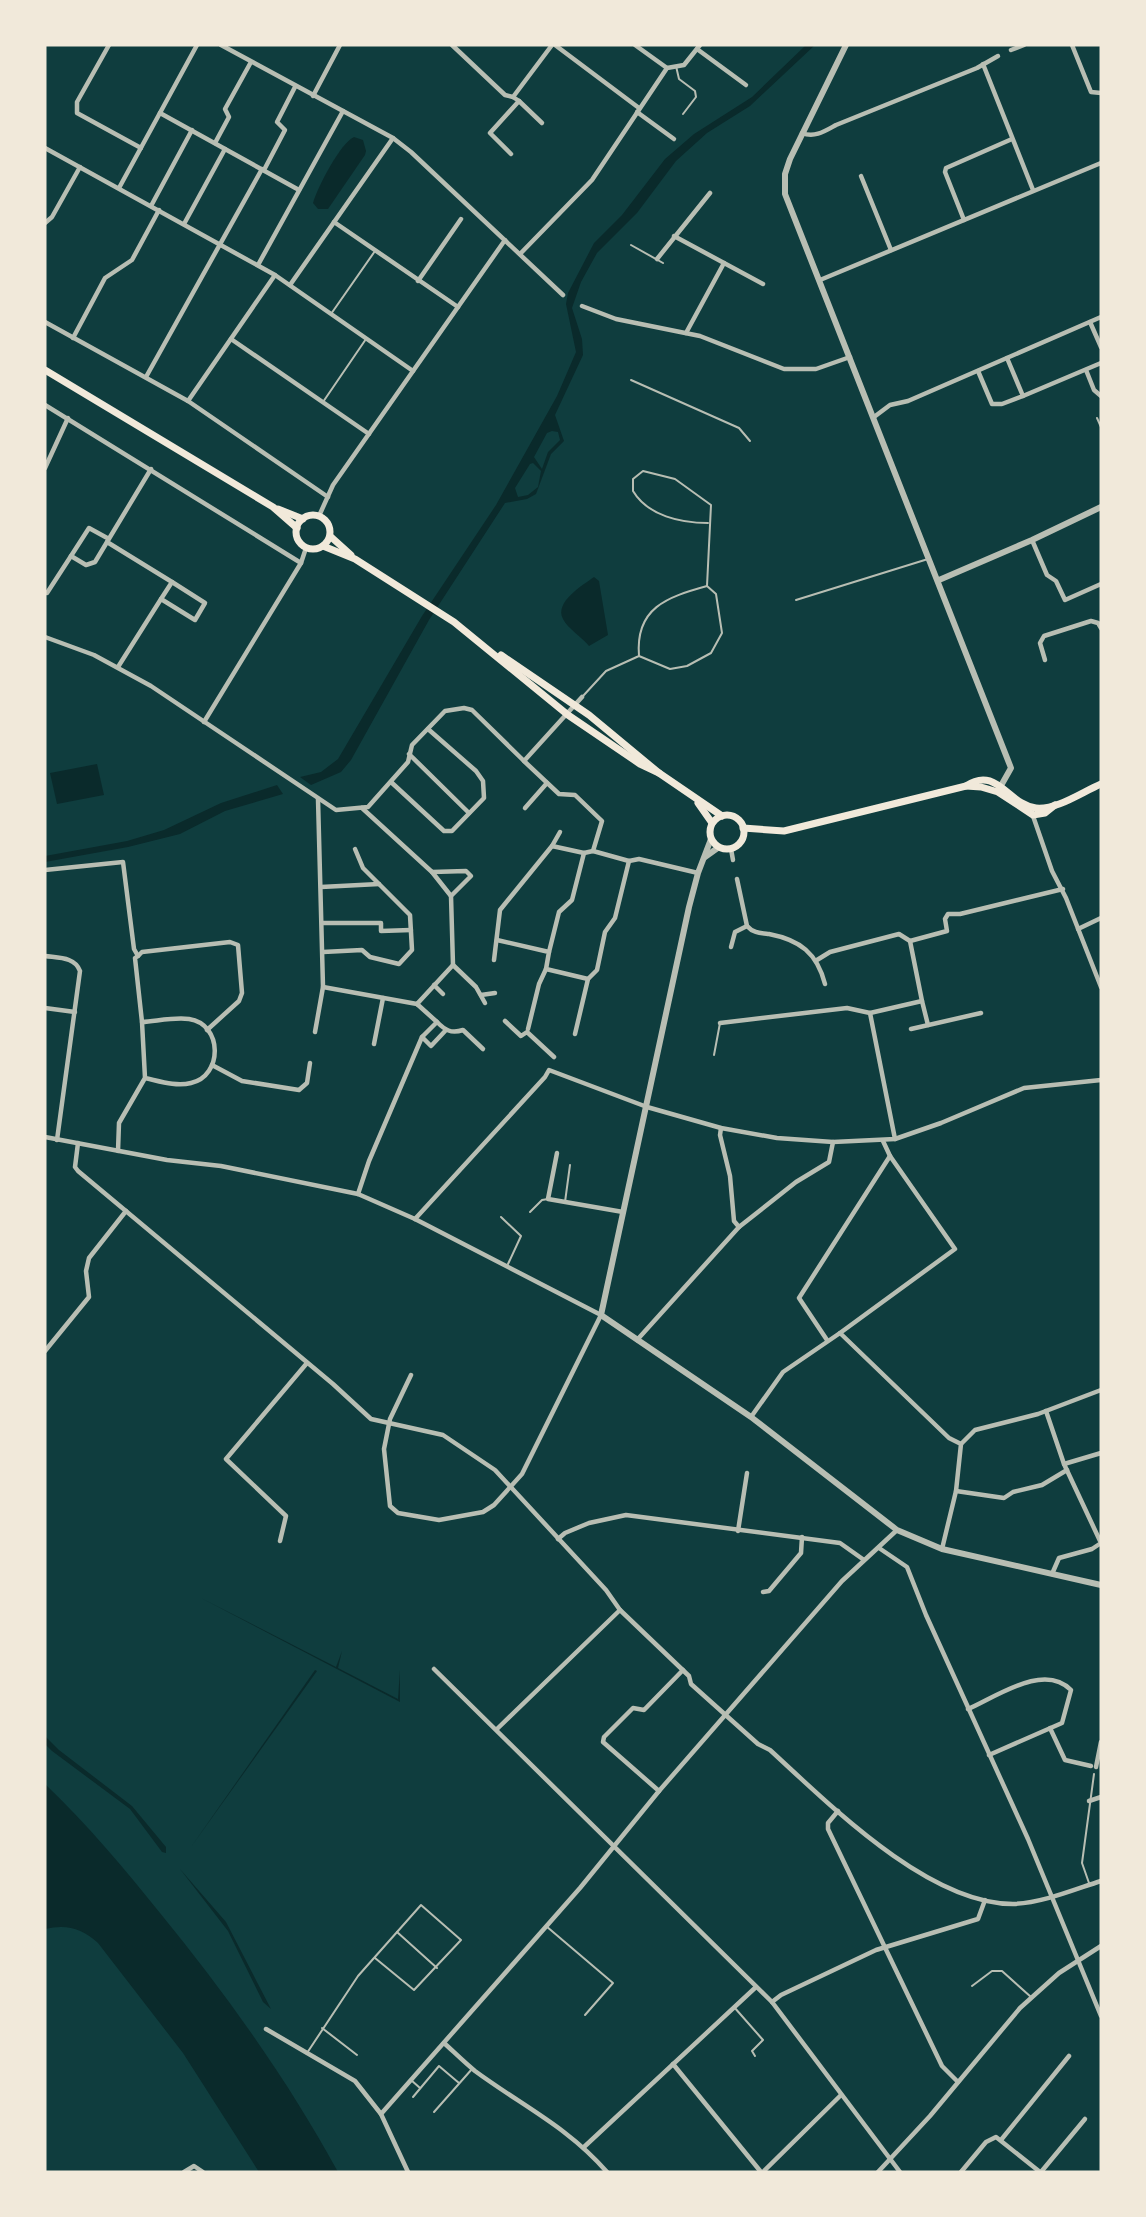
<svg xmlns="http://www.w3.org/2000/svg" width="1146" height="2217" viewBox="0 0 1146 2217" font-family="Manrope,sans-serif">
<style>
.water{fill:#0a2a2b;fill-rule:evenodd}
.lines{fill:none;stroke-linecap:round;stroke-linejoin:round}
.service{stroke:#b8beb3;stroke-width:2}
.minor{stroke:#b8beb3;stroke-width:4.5}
.tertiary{stroke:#b8beb3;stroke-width:6}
.secondary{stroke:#f1e9da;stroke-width:7}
</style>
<rect width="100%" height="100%" fill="#0f3d3e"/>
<g class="water">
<path d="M806 45H815L750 106 707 133 676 161 637 213 597 253 581 282 572 308 582 339 583 355 555 415 564 441 551 454 536 494 527 499 505 503 429 620 351 760 341 772 311 785 300 777 321 772 338 759 422 616 496 505 557 396 576 352 566 304 568 293 594 243 622 215 665 159 694 134 752 97ZM552 431 558 432 560 440 548 452 542 469 534 457 547 433ZM533 463 541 471 538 487 528 495 518 497 515 488 530 464Z"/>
<path d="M354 137 363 140 366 151 365 155 328 209H318L313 203C317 188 341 142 354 137Z"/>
<path d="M594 577 599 581 608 635 589 646C582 637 568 629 563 619 554 602 583 585 594 577Z"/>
<path d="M97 764 104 795 57 804 50 773Z"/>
<path d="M277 785 283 794 225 811 180 834 128 847 45 862V856L127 841 164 830 221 803Z"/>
<path d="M201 1598 336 1667 342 1651 338 1668 398 1699 400 1670V1702Z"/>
<path d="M315 1670 317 1671 191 1847Z"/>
<path d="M45 1736 59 1750 132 1806 166 1847V1853L162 1852 130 1809 52 1751 45 1744Z"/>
<path d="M45 1784C87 1824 124 1868 160 1913 226 1994 288 2080 338 2172H259L183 2053 98 1943C82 1928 66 1924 45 1929Z"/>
<path d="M180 1869 226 1922 271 2009 263 2002 228 1931Z"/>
</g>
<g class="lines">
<g class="service">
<path d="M676 66 679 79 695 91 696 97 683 114"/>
<path d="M631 245 663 263"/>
<path d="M331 314 375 251"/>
<path d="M631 380 739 428 750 441"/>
<path d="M323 402 366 339"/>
<path d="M1097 418 1101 427"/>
<path d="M707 586 711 505 675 479 643 471 633 479V491C648 516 681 523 708 523"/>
<path d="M796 600 928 559"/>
<path d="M583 696 606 671 639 656 670 669 687 666 711 653 722 633 716 594 707 586C667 597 635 608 639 656"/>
<path d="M714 1055 720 1023"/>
<path d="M565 1202 570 1165"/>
<path d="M530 1212 542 1200 548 1199"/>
<path d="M501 1217 521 1236 508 1264"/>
<path d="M1089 1883 1082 1863 1094 1774"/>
<path d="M546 1926 613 1983 585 2015"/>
<path d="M397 1932 437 1968"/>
<path d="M972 1986 992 1971H1002L1031 1997"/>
<path d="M734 2007 763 2040 752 2051 755 2056"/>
<path d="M322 2028 357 2055"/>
<path d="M307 2053 358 1976 421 1905 461 1940 414 1990 375 1958"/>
<path d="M411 2080 420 2088"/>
<path d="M413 2097 439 2066 459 2083"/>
<path d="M434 2112 472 2069"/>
</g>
<g class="minor">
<path d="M109 45 77 102V113L141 148"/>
<path d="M221 45 393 138 411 152 563 295"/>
<path d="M452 45 505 95 513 97 552 45"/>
<path d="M555 45 639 108"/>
<path d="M635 45 667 68"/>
<path d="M1072 45 1091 92 1101 93"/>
<path d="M697 49 746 85"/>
<path d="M1011 50 1024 45"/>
<path d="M983 64 1033 190"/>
<path d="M313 96 340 45"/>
<path d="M519 101 542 123"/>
<path d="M637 112 674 139"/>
<path d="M160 113 299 190"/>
<path d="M802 133C815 138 825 131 836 125L977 68 998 56"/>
<path d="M215 143 229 117 225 109 251 62"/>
<path d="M45 148 275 275 413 371"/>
<path d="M511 154 490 133 519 101 513 97"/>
<path d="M264 170 285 130 277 122 295 87"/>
<path d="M861 176 891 250"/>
<path d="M119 188 197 45"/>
<path d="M151 206 192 130"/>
<path d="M964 220 945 172 946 168 1012 139"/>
<path d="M334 222 458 307"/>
<path d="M45 223 52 217 80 167"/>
<path d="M184 224 225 149"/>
<path d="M674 236 763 284"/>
<path d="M520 254 592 180 667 68 684 65 700 45"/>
<path d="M657 259 710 193"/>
<path d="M258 265 343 111"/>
<path d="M820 280 1101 163"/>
<path d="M418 281 461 219"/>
<path d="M290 285 393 138"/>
<path d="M582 306 616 319 700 336 784 369H816L850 357"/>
<path d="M45 322 188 401 328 497"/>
<path d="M1090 322 1101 347"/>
<path d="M686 333 724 263"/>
<path d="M73 338 105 278 132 260 159 210"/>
<path d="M231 339 369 434"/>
<path d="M1086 370 1094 390 1101 396"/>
<path d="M978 371 992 404H1002L1023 396 1007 358"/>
<path d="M146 377 262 169"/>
<path d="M1023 396 1101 363"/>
<path d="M188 401 275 275"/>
<path d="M45 405 301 563 204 722"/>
<path d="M874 417 890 405 908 401 1101 317"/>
<path d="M45 468 68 418"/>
<path d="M319 516 333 485 505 240"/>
<path d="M109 539 89 528 71 556 86 565 95 562 151 469"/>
<path d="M1032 540 1047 575 1056 581 1065 600 1101 584"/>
<path d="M107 542 172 582 161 599"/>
<path d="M301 563 306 548"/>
<path d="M47 593 71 556"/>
<path d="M45 637 94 655 151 686 336 810 368 807 408 762 412 745 445 711 464 708 472 710 524 761 582 697"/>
<path d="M1045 660 1040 643 1044 636 1091 621 1098 623 1101 628"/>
<path d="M118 667 161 599 195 620 205 603 172 582"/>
<path d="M409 754 469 813"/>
<path d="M524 761 559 794 575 795 602 821 593 851 629 861 615 918 605 932 597 970 588 979 575 1034"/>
<path d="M391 782 444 831H452L484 798 483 781 476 771 428 729"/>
<path d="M362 808 432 872 466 871 471 876 451 896 453 965"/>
<path d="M525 808 547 783"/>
<path d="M1032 813 1052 871 1066 898 1101 987"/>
<path d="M552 846 560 832"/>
<path d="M731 849 733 860"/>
<path d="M629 861 639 859 698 873"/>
<path d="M45 870 123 862 134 949 138 956 135 958 142 1022"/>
<path d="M432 872 451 896"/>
<path d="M737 879 747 926C753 933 760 933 769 934 800 940 817 953 825 984"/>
<path d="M321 887 379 884"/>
<path d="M322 923H381V931L411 930"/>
<path d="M1078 929 1101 918"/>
<path d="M497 940 549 952 546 969 588 979"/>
<path d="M910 941 947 931 945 919 948 914H960L1063 889"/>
<path d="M731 947 735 932 747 926"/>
<path d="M323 952 362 950 370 957 399 964 412 950 410 915 363 868 355 849"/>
<path d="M549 952 559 912 572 900 584 853"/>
<path d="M45 956C59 958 75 957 80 971L57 1140"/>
<path d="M138 956 142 952 230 942 238 945 242 993 239 1001 207 1030"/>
<path d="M494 960 500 910 552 846 584 853 593 851"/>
<path d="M434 985 443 994"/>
<path d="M323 987 417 1004"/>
<path d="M481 995 495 993"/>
<path d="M922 1001 928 1025"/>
<path d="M417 1004 453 965 476 987 485 1003"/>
<path d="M45 1008 75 1012"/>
<path d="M870 1013 895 1139"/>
<path d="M505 1021 521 1036 527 1032 554 1057"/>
<path d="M437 1022C445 1030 451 1034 463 1030L483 1049"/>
<path d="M720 1023 847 1008 870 1013 922 1001 910 941 899 934 830 952 817 960"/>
<path d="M528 1029 539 984 546 969"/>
<path d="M911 1029 981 1013"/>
<path d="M315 1032 323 987 318 799"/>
<path d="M422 1037 431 1046 446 1030"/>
<path d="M374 1044 383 998"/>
<path d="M212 1065 242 1081 299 1090 307 1083 310 1063"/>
<path d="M721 1128 720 1135 730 1176 734 1221 739 1227 796 1182 829 1162 833 1142"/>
<path d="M45 1137 167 1160 221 1166 358 1194 415 1219 601 1315 522 1474 494 1505 483 1512 439 1520 398 1513 390 1506 384 1449 390 1419 411 1375"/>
<path d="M883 1141 890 1156 955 1249 840 1333 949 1438 961 1444 956 1491 942 1549"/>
<path d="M78 1143 75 1167 78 1171 333 1384 371 1419 443 1435 495 1470 606 1590 620 1610 689 1676 691 1684 758 1744 770 1750C829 1804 928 1904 1013 1904 1042 1903 1073 1890 1101 1881"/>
<path d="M118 1151 119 1123 145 1078 142 1022C157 1021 174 1017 189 1019 223 1024 223 1076 191 1083 176 1087 159 1081 145 1078"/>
<path d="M557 1153 548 1199 623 1212"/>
<path d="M358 1194 369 1161 422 1037 437 1022 417 1004"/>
<path d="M415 1219 545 1077 549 1070 647 1107 721 1128 777 1138 833 1142 895 1139 941 1123 1024 1088 1101 1080"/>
<path d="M637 1340 739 1227"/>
<path d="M827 1340 799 1298 890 1156"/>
<path d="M45 1351 89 1297 86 1271 89 1258 126 1211"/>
<path d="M1046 1411 1064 1464 1101 1543"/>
<path d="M751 1417 783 1372 840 1333"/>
<path d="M961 1444 975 1430 1038 1414 1101 1390"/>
<path d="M1064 1464 1101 1453"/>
<path d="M956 1491 1004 1498 1013 1492 1042 1485 1067 1470"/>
<path d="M738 1531 747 1473"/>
<path d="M558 1539 565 1533 589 1523 626 1515 840 1543 864 1560"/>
<path d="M280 1541 286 1516 226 1459 307 1363"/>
<path d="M879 1548 907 1567 926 1615 1028 1839 1101 2016"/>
<path d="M1052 1574 1059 1558 1092 1549 1101 1543"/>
<path d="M763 1592 769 1591 801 1553 802 1537"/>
<path d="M434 1669 772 2002 900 2172"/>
<path d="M968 1709C996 1697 1044 1662 1071 1690L1062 1723 989 1755"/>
<path d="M1050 1728 1065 1760 1091 1766"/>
<path d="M497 1729 620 1610"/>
<path d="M1096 1767 1101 1742"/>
<path d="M659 1791 603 1742 604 1737 633 1708 644 1710 683 1670"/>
<path d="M1089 1801 1101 1797"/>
<path d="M838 1811 828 1823V1829L942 2066 958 2082"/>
<path d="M772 2002 781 1995 876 1950 978 1919 985 1900"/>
<path d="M266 2029 355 2081 381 2114 408 2172"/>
<path d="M444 2043C454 2052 464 2062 475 2071 521 2105 568 2127 607 2172"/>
<path d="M673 2064 761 2172"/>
<path d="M381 2114 580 1888 659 1791 842 1581 897 1530"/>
<path d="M1001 2140 1069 2056"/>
<path d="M584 2147 756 1987"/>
<path d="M184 2172 194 2166 203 2172"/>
<path d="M763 2172 841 2095"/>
<path d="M878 2172 930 2116 1020 2008 1059 1973 1101 1946"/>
<path d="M961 2172 986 2142 996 2137 1040 2172"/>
<path d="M1041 2172 1085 2119"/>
</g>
<g class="tertiary">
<path d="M846 45 790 159 785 174V194L1011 768 998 791"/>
<path d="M939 580 1032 540 1101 507"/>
<path d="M711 839 698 873 689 907 601 1315 751 1417 897 1530 942 1549 1101 1585"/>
<path d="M705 857 719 847"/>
</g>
<g class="secondary">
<path d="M45 370 273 507 297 528"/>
<path d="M278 509 303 519"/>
<circle cx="313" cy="532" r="17"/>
<path d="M330 536 351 555"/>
<path d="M323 546 355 559 454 622 568 715 640 764 659 773"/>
<path d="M501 655 589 715 659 773 722 816"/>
<path d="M966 786 981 787 998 792 1033 815 1045 813 1055 805"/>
<path d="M698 803 712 823"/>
<circle cx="727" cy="832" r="17"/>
<path d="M743 828 784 831 966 786C997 765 1008 805 1036 808 1057 810 1082 792 1101 784"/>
</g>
</g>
<rect width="1146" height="2217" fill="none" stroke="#f1e9da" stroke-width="93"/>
</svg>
